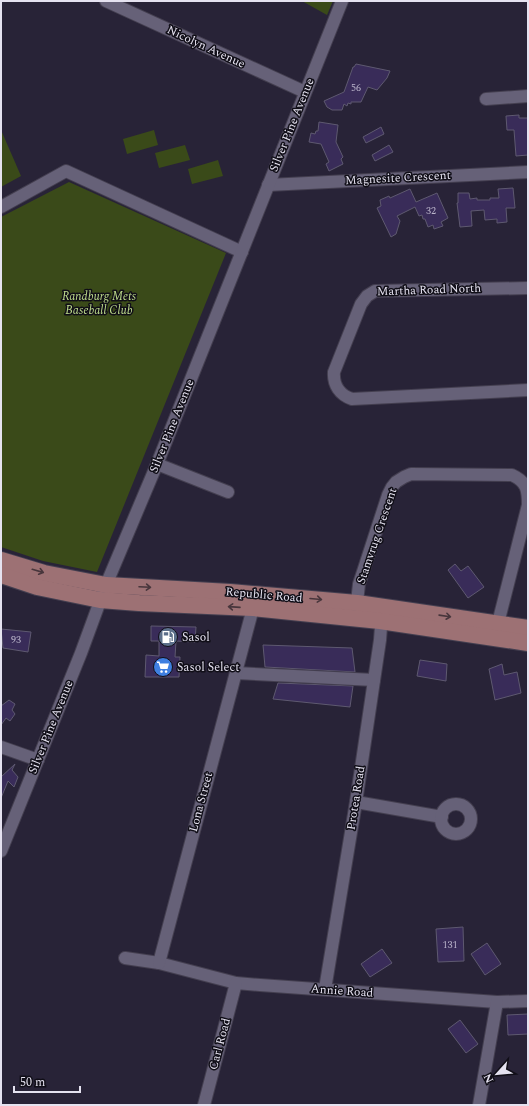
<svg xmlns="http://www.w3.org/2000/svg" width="529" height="1106" viewBox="0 0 529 1106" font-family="Spectral,serif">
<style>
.green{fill:#3a4a19}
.building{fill:#392c59;stroke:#5e5970}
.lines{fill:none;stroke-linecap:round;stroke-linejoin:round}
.minor-casing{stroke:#443f50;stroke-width:14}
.major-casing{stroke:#443f50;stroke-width:18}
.minor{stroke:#666178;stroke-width:12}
.major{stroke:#9d7174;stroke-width:16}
.oneway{stroke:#48363c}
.labels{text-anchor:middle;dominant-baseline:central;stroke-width:3;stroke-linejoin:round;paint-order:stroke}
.number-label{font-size:10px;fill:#bab4ca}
.street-label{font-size:12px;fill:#e5e2f0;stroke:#100e17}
.park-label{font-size:12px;font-style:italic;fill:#bfdd8d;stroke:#100e17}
.poi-label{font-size:12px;fill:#e5e2f0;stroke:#100e17;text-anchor:start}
</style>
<rect width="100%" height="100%" fill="#282337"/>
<g class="green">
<path d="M302 1H333L327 15Z"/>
<path d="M1 130 21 176 1 187Z"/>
<path d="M154 130 158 145 127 154 123 139Z"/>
<path d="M185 145 190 160 159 168 155 153Z"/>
<path d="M218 160 223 176 192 184 188 169Z"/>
<path d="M69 182 226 253 97 572 43 561 1 547V217Z"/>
</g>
<g class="building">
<path d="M356 64 390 71 387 78 377 90 368 87 361 102H351V104L348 103 347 106 344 104 342 110H332L327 107 324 101 344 92 353 67H354Z"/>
<path d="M519 115V118H528V155L516 156 514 130H507L506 116Z"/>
<path d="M319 122 338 125 336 142 343 157 341 159 343 164 329 171 326 164 329 162 321 144 309 142 311 133 315 134 316 131H318Z"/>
<path d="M381 127 384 134 366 143 363 137Z"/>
<path d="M389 145 393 152 375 161 372 155Z"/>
<path d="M513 188 515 208H506L507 222 497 223V219L485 220 484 210 471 211 472 226 460 227 457 203H458V193H469L470 199 477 198V200H490V198H499L498 189Z"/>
<path d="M410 189 416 202 437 193 448 218 441 222 443 226 434 229 433 225 428 227 425 219H423L422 215 419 216 415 207 397 216 400 221 396 234 391 237 377 208 381 206 380 200 389 196 390 198Z"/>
<path d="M455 564 461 571 468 566 484 587 468 598 448 570Z"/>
<path d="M151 626 196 627 195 642 176 641 175 657H180L179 677H145L146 655 159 656V641H151Z"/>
<path d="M1 629 31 632 28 652 3 648Z"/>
<path d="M263 645 352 648 355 672 265 667Z"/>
<path d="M420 660 447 664 446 681 417 676Z"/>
<path d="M502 664 504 675 517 672 521 693 495 700 489 669Z"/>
<path d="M278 683 353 686 350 707 273 699Z"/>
<path d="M9 700 15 704 12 710 15 714 10 721 6 718 1 725V706Z"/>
<path d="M15 764 12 770 18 777 14 787 8 781 1 798V777Z"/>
<path d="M463 927 464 961 438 962 436 929Z"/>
<path d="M487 943 501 964 485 975 471 954Z"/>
<path d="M382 949 392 963 370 977 361 964Z"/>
<path d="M528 1014V1034L508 1035 507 1015Z"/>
<path d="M460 1020 478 1044 466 1053 448 1029Z"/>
</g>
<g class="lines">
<g class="minor-casing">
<g id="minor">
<path d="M106 1 305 92"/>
<path d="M486 99 528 96"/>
<path d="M268 185 528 172"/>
<path d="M1 207 66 171 242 252"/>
<path d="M528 288 375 291 367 296 361 304 334 372C333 385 340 395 352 399L528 390"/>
<path d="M157 464 228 492"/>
<path d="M356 611 359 584 388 495 392 487 396 482 404 477 411 474 512 475C527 482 528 490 528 505L496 631"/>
<path d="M236 673 374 680"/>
<path d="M1 747 38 760"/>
<path d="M356 802 442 817"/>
<circle cx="456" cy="819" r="15"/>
<path d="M1 851 81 653 106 585 157 464 342 1"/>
<path d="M125 958 159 963 236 983 260 985 497 1002 528 1001"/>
<path d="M159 963 253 608"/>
<path d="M325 989 356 802 380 640 382 613"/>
<path d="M204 1105 236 983"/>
<path d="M479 1105 497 1002"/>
</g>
</g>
<g class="major-casing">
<g id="major">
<path d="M1 560 44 573 106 585 230 592 357 603 528 628"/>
<path d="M1 575 37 587 100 600 139 603 253 608 380 621 528 643"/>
</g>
</g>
<use href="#minor" class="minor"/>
<use href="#major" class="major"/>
</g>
<defs><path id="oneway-shaft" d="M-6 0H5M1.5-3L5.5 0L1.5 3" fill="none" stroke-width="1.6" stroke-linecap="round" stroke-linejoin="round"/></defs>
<g class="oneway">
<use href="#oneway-shaft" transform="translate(38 571) rotate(16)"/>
<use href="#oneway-shaft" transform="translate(145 587) rotate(3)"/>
<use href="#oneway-shaft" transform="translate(316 599) rotate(5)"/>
<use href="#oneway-shaft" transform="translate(234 607) rotate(-176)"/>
<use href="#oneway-shaft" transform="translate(445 616) rotate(8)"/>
</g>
<defs>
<g id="fuel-disc" transform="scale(1)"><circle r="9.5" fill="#5c6f8a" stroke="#100e17"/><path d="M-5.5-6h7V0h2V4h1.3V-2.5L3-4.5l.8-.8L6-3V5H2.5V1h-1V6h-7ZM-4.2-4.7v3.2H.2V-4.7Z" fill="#fff"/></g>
<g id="supermarket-disc" transform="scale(1)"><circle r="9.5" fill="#3f7fe0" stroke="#100e17"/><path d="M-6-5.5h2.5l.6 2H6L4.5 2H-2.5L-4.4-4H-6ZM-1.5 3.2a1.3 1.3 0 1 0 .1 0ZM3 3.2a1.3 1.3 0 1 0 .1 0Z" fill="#fff"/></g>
</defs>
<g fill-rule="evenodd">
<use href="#fuel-disc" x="168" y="637"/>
<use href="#supermarket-disc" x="163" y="667"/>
</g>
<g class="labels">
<g class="number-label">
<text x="356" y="88">56</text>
<text x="431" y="211">32</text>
<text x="16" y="640">93</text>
<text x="450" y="945">131</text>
</g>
<g class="street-label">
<text transform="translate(206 47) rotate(25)">Nicolyn Avenue</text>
<text transform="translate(292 125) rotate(-68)">Silver Pine Avenue</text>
<text transform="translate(398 178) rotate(-3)">Magnesite Crescent</text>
<text transform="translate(429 290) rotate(-2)">Martha Road North</text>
<text transform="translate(172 426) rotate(-68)">Silver Pine Avenue</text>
<text transform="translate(377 536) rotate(-71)">Stamvrug Crescent</text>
<text transform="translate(264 595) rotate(5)">Republic Road</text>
<text transform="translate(51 727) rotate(-68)">Silver Pine Avenue</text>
<text transform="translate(356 798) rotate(-81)">Protea Road</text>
<text transform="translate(201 802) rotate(-75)">Lona Street</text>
<text transform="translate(342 991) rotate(4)">Annie Road</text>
<text transform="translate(220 1044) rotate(-75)">Carl Road</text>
</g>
<g class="park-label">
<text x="99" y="296">Randburg Mets<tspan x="99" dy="14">Baseball Club</tspan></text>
</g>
<g class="poi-label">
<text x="182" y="637">Sasol</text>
<text x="177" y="667">Sasol Select</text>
</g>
</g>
<rect width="529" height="1106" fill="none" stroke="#e5e2f0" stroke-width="4"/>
<g transform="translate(497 1074) rotate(243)" stroke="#100e17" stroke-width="3" paint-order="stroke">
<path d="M0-3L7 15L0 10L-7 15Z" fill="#e5e2f0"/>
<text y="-6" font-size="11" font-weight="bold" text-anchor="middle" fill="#e5e2f0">N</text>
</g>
<path d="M14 1086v6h66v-6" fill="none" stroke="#e5e2f0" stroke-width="2"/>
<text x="20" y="1086" font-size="12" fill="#e5e2f0" stroke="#100e17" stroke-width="3" paint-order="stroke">50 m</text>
</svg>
